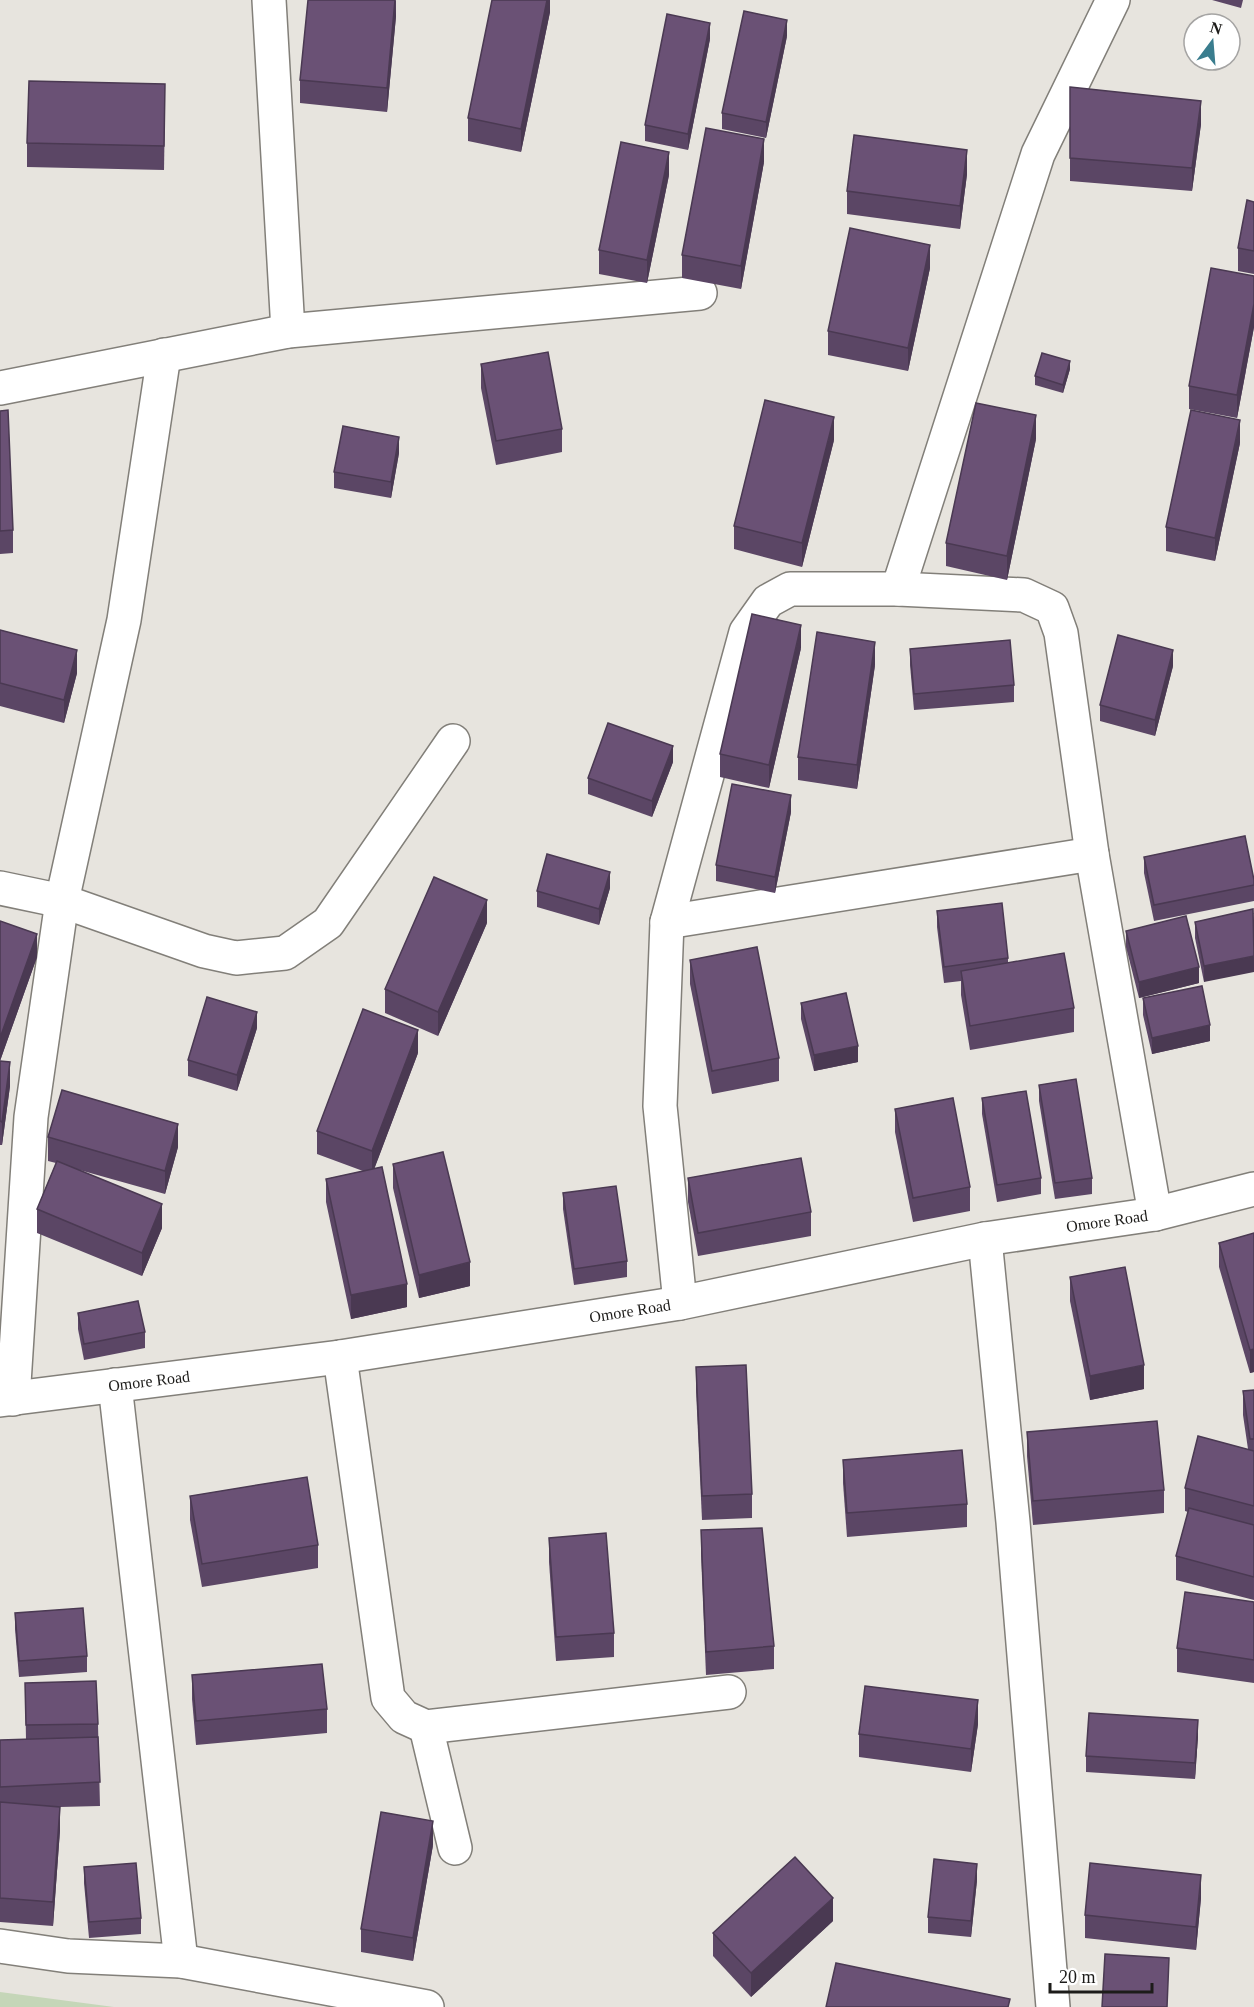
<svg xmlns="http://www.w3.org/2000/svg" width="1254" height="2007" viewBox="0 0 1254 2007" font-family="Georgia,serif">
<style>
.green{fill:#c5d6b8}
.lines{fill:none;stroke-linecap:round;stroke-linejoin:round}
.minor-casing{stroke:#827f79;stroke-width:36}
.minor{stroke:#fff;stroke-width:33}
.wall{fill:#5b4665}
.shaded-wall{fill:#4a3952}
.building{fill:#6a5175;stroke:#4a3952;stroke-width:1.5}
.labels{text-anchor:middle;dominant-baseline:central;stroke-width:6;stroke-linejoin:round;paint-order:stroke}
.street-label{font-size:16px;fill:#1d1c1a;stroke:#fff}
</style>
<rect width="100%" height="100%" fill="#e7e4de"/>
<path class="green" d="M0 1992 114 2007H0Z"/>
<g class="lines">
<g class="minor-casing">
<g id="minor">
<path d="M269 0 288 331"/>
<path d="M0 388 288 331 700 293"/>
<path d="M898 589 1038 154 1113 0"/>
<path d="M0 888 62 901 204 951 236 958 285 953 328 923 453 741"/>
<path d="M667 922 1092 854"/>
<path d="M985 1239 1013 1522 1053 2007"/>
<path d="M680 1303 660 1106 667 922 746 632 768 601 790 589H898L1024 595 1052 608 1061 633 1092 854 1155 1214"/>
<path d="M340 1357 388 1698 404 1717 426 1727 729 1692"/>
<path d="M115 1385 181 1961"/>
<path d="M13 1399 31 1117 62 901 124 620 164 355"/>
<path d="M0 1400 340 1357 680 1303 985 1239 1155 1214 1254 1189"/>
<path d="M426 1727 455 1848"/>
<path d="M0 1946 68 1956 181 1961 427 2007"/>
</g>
</g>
<use href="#minor" class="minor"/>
</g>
<g class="wall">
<path d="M396 0V16L387 112 300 103V80Z"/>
<path d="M550 0V12L521 152 468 141V118Z"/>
<path d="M1212 0H1243L1241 8Z"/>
<path d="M787 36 766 138 722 129V113Z"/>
<path d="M710 39 688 150 645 141V125Z"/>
<path d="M1070 87 1201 124 1192 191 1070 181Z"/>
<path d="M165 108 164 170 27 167V143Z"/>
<path d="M764 162 741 289 682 278V255Z"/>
<path d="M967 174 960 229 847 214V191Z"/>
<path d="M669 175 647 283 599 274V250Z"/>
<path d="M1254 202V274L1238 271V248Z"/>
<path d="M930 268 908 371 828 355V331Z"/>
<path d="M1254 276V327L1237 418 1189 409V386Z"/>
<path d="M481 364 562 429V452L496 465 481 388Z"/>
<path d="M1070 369 1063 393 1035 385V376Z"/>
<path d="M0 411 13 530V553L0 554Z"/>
<path d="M1036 439 1007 580 946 566V543Z"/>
<path d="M834 440 802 567 734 549V526Z"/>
<path d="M1240 443 1215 561 1166 551V527Z"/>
<path d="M399 453 391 498 334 488V472Z"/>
<path d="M0 630 77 673 64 723 0 706Z"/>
<path d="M801 648 769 788 720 777V754Z"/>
<path d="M910 649 1014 685V702L914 710 910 665Z"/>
<path d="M875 665 857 789 798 780V757Z"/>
<path d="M1173 666 1155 736 1100 721V705Z"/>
<path d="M673 762 652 817 588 794V778Z"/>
<path d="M791 812 775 893 716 881V865Z"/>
<path d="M1144 857 1254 880V901L1154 921 1144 873Z"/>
<path d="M610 888 599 925 537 907V891Z"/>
<path d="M937 911 1008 958V963L1074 1008V1032L970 1050 961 995V981L944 983 937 927Z"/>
<path d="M1254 913 1204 982 1195 938V922Z"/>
<path d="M0 921 37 957 0 1061 10 1086 2 1145H0Z"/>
<path d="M487 923 438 1036 385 1013V989Z"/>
<path d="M1126 931 1199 983 1139 998 1126 947Z"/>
<path d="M690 960 779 1058V1081L712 1094 690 984Z"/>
<path d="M1143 998 1210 1041 1152 1054 1143 1015Z"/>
<path d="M801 1003 858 1062 814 1071 801 1019Z"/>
<path d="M257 1028 237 1091 188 1076V1060Z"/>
<path d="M418 1053 374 1169 407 1307 351 1319 326 1202V1179L363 1171 317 1154V1131Z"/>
<path d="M1039 1085 1092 1178V1194L1055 1199 1039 1101Z"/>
<path d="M982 1098 1041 1178V1194L997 1202 982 1114Z"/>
<path d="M895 1109 970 1187V1211L913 1222 895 1132Z"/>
<path d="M48 1137 178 1147 165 1194 76 1169 162 1228 142 1276 37 1233V1209L56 1163 48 1161Z"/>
<path d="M393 1164 470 1286 419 1298 393 1188Z"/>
<path d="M688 1178 811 1212V1236L698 1256 688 1202Z"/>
<path d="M563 1193 627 1261V1277L574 1285 563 1209Z"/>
<path d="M1254 1233V1372L1250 1373 1219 1267V1243Z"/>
<path d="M1070 1277 1144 1389 1090 1400 1070 1301Z"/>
<path d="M78 1313 145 1332V1348L84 1360 78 1329Z"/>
<path d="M696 1367 752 1494V1518L702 1520 696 1390Z"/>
<path d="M1254 1390V1600L1176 1580V1556L1188 1512 1185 1511V1488L1248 1449 1243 1415V1391Z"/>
<path d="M1027 1432 1164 1490V1513L1033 1525 1027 1456Z"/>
<path d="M843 1460 967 1504V1527L847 1537 843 1483Z"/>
<path d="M190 1496 318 1545V1568L202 1587 190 1520Z"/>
<path d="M701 1530 774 1646V1669L706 1675 701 1554Z"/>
<path d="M549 1538 614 1633V1657L556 1661 549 1562Z"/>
<path d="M1254 1602V1683L1177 1672V1648Z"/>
<path d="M15 1613 87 1656V1672L19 1677 15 1629Z"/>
<path d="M192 1675 327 1709V1733L196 1745 192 1699Z"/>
<path d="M25 1683 98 1724 100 1806 60 1807V1830L53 1926 0 1922V1740H26Z"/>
<path d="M978 1724 971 1772 859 1757V1734Z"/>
<path d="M1198 1736 1195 1779 1086 1772V1756Z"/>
<path d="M433 1845 413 1961 361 1952V1929Z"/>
<path d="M84 1867 141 1918V1934L89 1938 84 1883Z"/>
<path d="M977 1880 971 1937 928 1933V1917Z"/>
<path d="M1201 1898 1196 1950 1085 1938V1915Z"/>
<path d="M833 1921 751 1997 713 1956V1933Z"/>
</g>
<g class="shaded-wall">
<path d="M395 0 396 16 387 112V88Z"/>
<path d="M547 0H550V12L521 152V129Z"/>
<path d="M787 20V36L766 138V122Z"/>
<path d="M710 23V39L688 150V134Z"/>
<path d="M1201 101V124L1192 191V168Z"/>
<path d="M764 139V162L741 289V266Z"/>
<path d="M967 150V174L960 229V206Z"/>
<path d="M669 152V175L647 283V260Z"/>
<path d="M930 245V268L908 371V348Z"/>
<path d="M1254 304V327L1237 418V395Z"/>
<path d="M1070 361V369L1063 393V385Z"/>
<path d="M1036 415V439L1007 580V556Z"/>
<path d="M834 417V440L802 567V543Z"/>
<path d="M1240 420V443L1215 561V538Z"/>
<path d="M399 437V453L391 498V482Z"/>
<path d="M801 625V648L769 788V765Z"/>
<path d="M875 642V665L857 789V765Z"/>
<path d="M77 650V673L64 723V700Z"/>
<path d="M1173 650V666L1155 736V720Z"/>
<path d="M673 746V762L652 817V801Z"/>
<path d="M791 795V812L775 893V877Z"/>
<path d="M610 872V888L599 925V909Z"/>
<path d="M487 900V923L438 1036V1012Z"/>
<path d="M37 934V957L0 1061V1038Z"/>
<path d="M1254 956V972L1204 982V966Z"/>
<path d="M1199 967V983L1139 998V982Z"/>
<path d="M257 1012V1028L237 1091V1075Z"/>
<path d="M1210 1025V1041L1152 1054V1038Z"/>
<path d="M418 1030V1053L372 1175V1151Z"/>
<path d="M858 1046V1062L814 1071V1055Z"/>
<path d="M10 1062V1086L2 1145V1122Z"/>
<path d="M178 1124V1147L165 1194V1171Z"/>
<path d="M162 1204V1228L142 1276V1253Z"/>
<path d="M470 1262V1286L419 1298V1275Z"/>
<path d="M407 1284V1307L351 1319V1295Z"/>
<path d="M1254 1349V1372L1250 1373V1350Z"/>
<path d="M1144 1365V1389L1090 1400V1376Z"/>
<path d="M978 1700V1724L971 1772V1749Z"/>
<path d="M1198 1720V1736L1195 1779V1763Z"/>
<path d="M60 1807V1830L53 1926V1902Z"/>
<path d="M433 1821V1845L413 1961V1938Z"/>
<path d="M977 1864V1880L971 1937V1921Z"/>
<path d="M1201 1875V1898L1196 1950V1927Z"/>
<path d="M833 1898V1921L751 1997V1973Z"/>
</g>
<g class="building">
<path d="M308 0H395L387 88 300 80Z"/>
<path d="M492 0H547L521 129 468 118Z"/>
<path d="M744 11 787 20 766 122 722 113Z"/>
<path d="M667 14 710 23 688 134 645 125Z"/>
<path d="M29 81 165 84 164 146 27 143Z"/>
<path d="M1070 87 1201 101 1192 168 1070 158Z"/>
<path d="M706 128 764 139 741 266 682 255Z"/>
<path d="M854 135 967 150 960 206 847 191Z"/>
<path d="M621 142 669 152 647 260 599 250Z"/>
<path d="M1247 200 1254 202V251L1238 248Z"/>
<path d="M850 228 930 245 908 348 828 331Z"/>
<path d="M1211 268 1254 276V304L1237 395 1189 386Z"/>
<path d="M548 352 562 429 496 441 481 364Z"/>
<path d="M1042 353 1070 361 1063 385 1035 376Z"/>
<path d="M765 400 834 417 802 543 734 526Z"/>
<path d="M976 403 1036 415 1007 556 946 543Z"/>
<path d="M8 410 13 530 0 531V411Z"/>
<path d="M1191 410 1240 420 1215 538 1166 527Z"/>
<path d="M343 426 399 437 391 482 334 472Z"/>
<path d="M752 614 801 625 769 765 720 754Z"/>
<path d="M0 630 77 650 64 700 0 683Z"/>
<path d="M817 632 875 642 857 765 798 757Z"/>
<path d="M1118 635 1173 650 1155 720 1100 705Z"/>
<path d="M1010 640 1014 685 914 694 910 649Z"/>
<path d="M608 723 673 746 652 801 588 778Z"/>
<path d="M732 784 791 795 775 877 716 865Z"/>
<path d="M1245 836 1254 880V885L1154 905 1144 857Z"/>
<path d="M547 854 610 872 599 909 537 891Z"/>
<path d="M434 877 487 900 438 1012 385 989Z"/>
<path d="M1002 903 1008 958 944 967 937 911Z"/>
<path d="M1253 909 1254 956 1204 966 1195 922Z"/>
<path d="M1186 916 1199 967 1139 982 1126 931Z"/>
<path d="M0 921 37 934 0 1038Z"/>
<path d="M757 947 779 1058 712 1071 690 960Z"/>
<path d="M1064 953 1074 1008 970 1026 961 971Z"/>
<path d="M1202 986 1210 1025 1152 1038 1143 998Z"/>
<path d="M846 993 858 1046 814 1055 801 1003Z"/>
<path d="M207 997 257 1012 237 1075 188 1060Z"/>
<path d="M363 1009 418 1030 372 1151 317 1131Z"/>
<path d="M0 1061 10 1062 2 1122 0 1121Z"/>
<path d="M1076 1079 1092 1178 1055 1183 1039 1085Z"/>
<path d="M62 1090 178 1124 165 1171 48 1137Z"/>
<path d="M1026 1091 1041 1178 997 1185 982 1098Z"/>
<path d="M953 1098 970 1187 913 1198 895 1109Z"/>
<path d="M443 1152 470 1262 419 1275 393 1164Z"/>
<path d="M801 1158 811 1212 698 1233 688 1178Z"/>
<path d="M57 1161 162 1204 142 1253 37 1209Z"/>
<path d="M382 1167 407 1284 351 1295 326 1179Z"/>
<path d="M616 1186 627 1261 574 1269 563 1193Z"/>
<path d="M1254 1233V1349L1250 1350 1219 1243Z"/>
<path d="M1125 1267 1144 1365 1090 1376 1070 1277Z"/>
<path d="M138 1301 145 1332 84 1344 78 1313Z"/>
<path d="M746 1365 752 1494 702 1496 696 1367Z"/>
<path d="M1254 1390V1439H1250L1243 1391Z"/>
<path d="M1157 1421 1164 1490 1033 1501 1027 1432Z"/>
<path d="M1198 1436 1254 1451V1506L1185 1488Z"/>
<path d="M962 1450 967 1504 847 1513 843 1460Z"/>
<path d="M307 1477 318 1545 202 1564 190 1496Z"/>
<path d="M1189 1508 1254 1525V1577L1176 1556Z"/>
<path d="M762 1528 774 1646 706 1652 701 1530Z"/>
<path d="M606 1533 614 1633 556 1637 549 1538Z"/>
<path d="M1185 1592 1254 1602V1660L1177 1648Z"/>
<path d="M83 1608 87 1656 19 1661 15 1613Z"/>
<path d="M322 1664 327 1709 196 1721 192 1675Z"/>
<path d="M96 1681 98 1724 26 1725 25 1683Z"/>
<path d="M865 1686 978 1700 971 1749 859 1734Z"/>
<path d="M1089 1713 1198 1720 1195 1763 1086 1756Z"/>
<path d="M98 1737 100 1782 0 1787V1740Z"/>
<path d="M0 1802 60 1807 53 1902 0 1898Z"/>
<path d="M381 1812 433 1821 413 1938 361 1929Z"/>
<path d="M795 1857 833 1898 751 1973 713 1933Z"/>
<path d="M934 1859 977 1864 971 1921 928 1917Z"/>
<path d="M136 1863 141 1918 89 1922 84 1867Z"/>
<path d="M1090 1863 1201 1875 1196 1927 1085 1915Z"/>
<path d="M1105 1954 1169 1958 1167 2007H1102Z"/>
<path d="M836 1963 1010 1999 1008 2007H826Z"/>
</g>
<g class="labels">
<g class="street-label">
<text transform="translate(1107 1221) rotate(-8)">Omore Road</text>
<text transform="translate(630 1311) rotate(-9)">Omore Road</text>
<text transform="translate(149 1381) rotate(-7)">Omore Road</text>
</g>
</g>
<g transform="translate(1212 42) rotate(16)"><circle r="28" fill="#ffffff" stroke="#a5a4a3" stroke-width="1.5"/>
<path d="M0-4.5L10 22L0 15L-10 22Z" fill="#3a7d8e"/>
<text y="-9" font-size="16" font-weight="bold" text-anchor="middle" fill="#1d1c1a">N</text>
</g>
<path d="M1050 1983v9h102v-9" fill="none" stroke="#1d1c1a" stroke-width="3"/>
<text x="1059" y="1983" font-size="18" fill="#1d1c1a" stroke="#ffffff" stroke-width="4.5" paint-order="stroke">20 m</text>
</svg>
